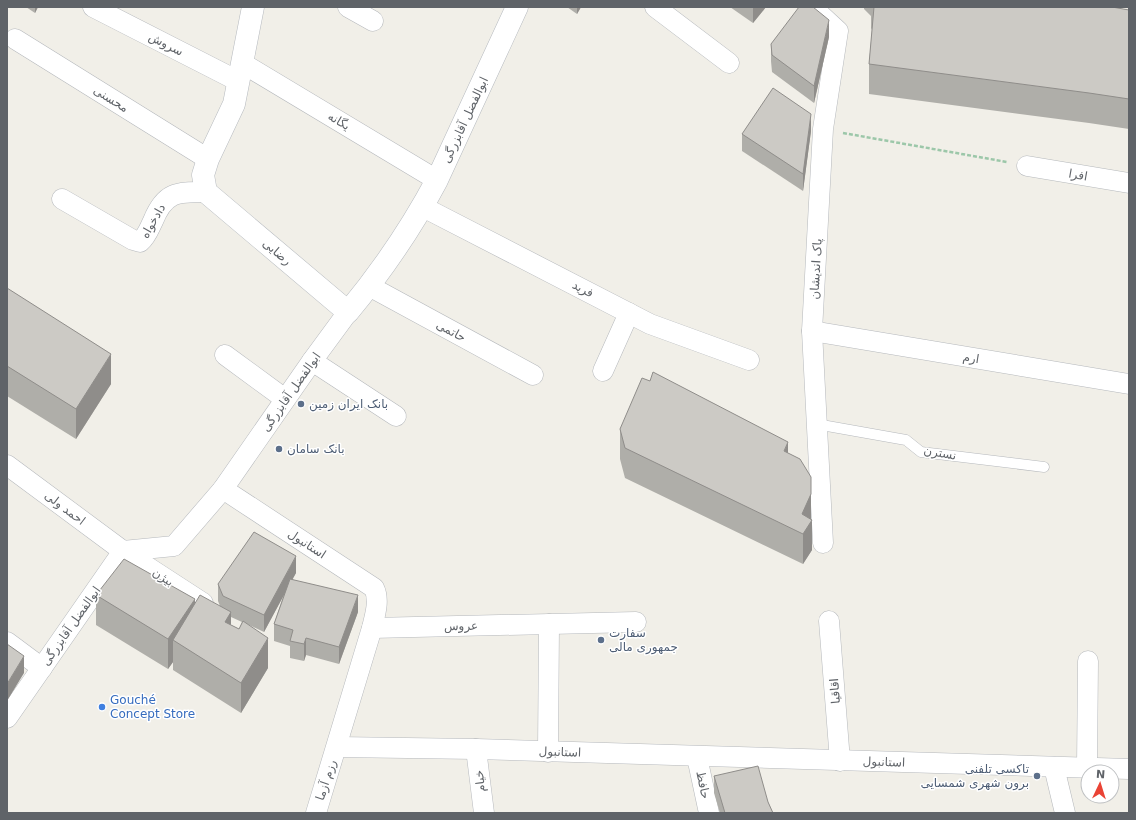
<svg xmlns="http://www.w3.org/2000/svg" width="1136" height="820" viewBox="0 0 1136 820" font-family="'DejaVu Sans',Cairo,sans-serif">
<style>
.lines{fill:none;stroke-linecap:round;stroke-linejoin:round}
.lane-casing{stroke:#b5b8bc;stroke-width:11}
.street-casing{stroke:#b5b8bc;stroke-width:21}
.secondary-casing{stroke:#b6babf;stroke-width:23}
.path{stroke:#9cc7a9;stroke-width:2.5;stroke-dasharray:4 2;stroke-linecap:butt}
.lane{stroke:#fff;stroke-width:10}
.street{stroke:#fff;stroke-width:20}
.secondary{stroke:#fff;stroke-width:22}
.wall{fill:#afaea9;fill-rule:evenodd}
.shaded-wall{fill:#8f8d8a}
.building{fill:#cccac5;stroke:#8f8d8a}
.service-dot{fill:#5c6f8a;stroke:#fff;stroke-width:1.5}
.shop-dot{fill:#3f7fe0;stroke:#fff;stroke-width:1.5}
.labels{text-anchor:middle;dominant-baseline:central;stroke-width:3;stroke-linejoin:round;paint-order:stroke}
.street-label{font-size:12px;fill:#5f6368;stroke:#fff}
.service-label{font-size:12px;fill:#4e5e75;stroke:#fff;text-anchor:start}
.shop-label{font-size:12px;fill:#366cbe;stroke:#fff;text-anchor:start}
</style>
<rect width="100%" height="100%" fill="#f1efe8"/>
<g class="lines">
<g class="lane-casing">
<path id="lane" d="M816 424 906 440 921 452 1044 467"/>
</g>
<g class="street-casing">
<g id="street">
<path d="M93 7 238 81"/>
<path d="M348 7 373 21"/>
<path d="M655 7 729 63"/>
<path d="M812 7 838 31 823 129 812 331 823 543"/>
<path d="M15 39 208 159"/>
<path d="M242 63 437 180"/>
<path d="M1027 166 1129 183"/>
<path d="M62 199 133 240 140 242C147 236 149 229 153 221 165 191 178 192 206 192"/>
<path d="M423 207 650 324 749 360"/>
<path d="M369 286 533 375"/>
<path d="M812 331 1129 384"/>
<path d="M225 355 285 399"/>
<path d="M312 361 396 416"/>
<path d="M603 371 629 313"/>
<path d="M7 465 123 551 203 603"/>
<path d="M223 489 374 588C380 600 375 615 372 628L316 813"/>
<path d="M829 621 840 761"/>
<path d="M372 628 636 622"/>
<path d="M7 642 42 668"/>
<path d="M7 718 123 551 174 546 223 489 312 361 348 312"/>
<path d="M337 747 476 749 1129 769"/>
<path d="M476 749 484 813"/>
<path d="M548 752 549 624"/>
<path d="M697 757 709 813"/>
<path d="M1054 767 1065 813"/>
<path d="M1087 768 1088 661"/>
</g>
</g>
<g class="secondary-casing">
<path id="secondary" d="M253 7 234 104 208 159 203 175 206 192 348 312C382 271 412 227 437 180L517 7"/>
</g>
<path class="path" d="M843 133 1007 162"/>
<use href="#lane" class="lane"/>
<use href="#street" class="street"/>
<use href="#secondary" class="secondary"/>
</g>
<g class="wall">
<path d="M26 7H38L35 13Z"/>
<path d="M567 7H581L577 14Z"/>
<path d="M730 7H766L753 23Z"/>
<path d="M864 7H1112L1129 10V129L1089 123 869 94V64L872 30 871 28V16L864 9Z"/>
<path d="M829 37 814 103 772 72 771 61V44Z"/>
<path d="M811 131 803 191 742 151V134Z"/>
<path d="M7 288 111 384 76 439 7 396Z"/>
<path d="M1129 299V323H1128V306Z"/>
<path d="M650 381 788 453 811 477V520L812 550 803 564 625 478 620 459V429Z"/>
<path d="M296 573 292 579 358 612 339 664 306 655 304 661 290 658V646L274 641V624L284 594 264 632 247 624 268 668 241 713 173 670V662L168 669 96 625V595L220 606 218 601V584ZM231 617 242 622 239 629 231 625Z"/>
<path d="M714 776 768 802 773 813H720L714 793Z"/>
</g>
<g class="shaded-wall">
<path d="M35 7H38L35 13Z"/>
<path d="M577 7H581L577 14Z"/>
<path d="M753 7H766L753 23Z"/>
<path d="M829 20V37L814 103V86Z"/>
<path d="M811 114V131L803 191V174Z"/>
<path d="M111 354V384L76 439V409Z"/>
<path d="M788 442V472L784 451Z"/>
<path d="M811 477V522L812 520V550L803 564V534L802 514Z"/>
<path d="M296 556V573L264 632V615Z"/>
<path d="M358 595V612L339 664V647Z"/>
<path d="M195 599V629L173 640V662L168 669V639Z"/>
<path d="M231 612V642L225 622Z"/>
<path d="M268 638V668L241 713V683Z"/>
<path d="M306 638V655L304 661V644Z"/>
<path d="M24 656V673L7 701V684Z"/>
</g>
<g class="building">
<path d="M799 7H813L829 20 814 86 772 55 771 44Z"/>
<path d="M874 7H1112L1129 10V99L1089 93 869 64Z"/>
<path d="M773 88 811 114 803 174 742 134Z"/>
<path d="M7 288 111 354 76 409 7 366Z"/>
<path d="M653 372 788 442 784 451 800 459 811 477V494L802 514 812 520 803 534 625 448 620 429 642 378 650 381Z"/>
<path d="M254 532 296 556 264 615 223 596 218 584Z"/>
<path d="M124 559 195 599 168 639 96 595Z"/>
<path d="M290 579 358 595 339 647 306 638 304 644 290 641 293 630 274 624Z"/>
<path d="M200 595 231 612 225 622 239 629 243 621 268 638 241 683 173 640Z"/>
<path d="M7 644 24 656 7 684Z"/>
<path d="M758 766 768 802 773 813H725L714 776Z"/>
</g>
<g class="service-dot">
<circle cx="301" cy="404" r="4"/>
<circle cx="279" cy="449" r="4"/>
<circle cx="601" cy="640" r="4"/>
<circle cx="1037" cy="776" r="4"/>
</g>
<circle class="shop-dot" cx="102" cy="707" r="4"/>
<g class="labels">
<g class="street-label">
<text transform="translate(166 44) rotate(27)">سروش</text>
<text transform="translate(111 99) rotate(32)">محسنی</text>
<text transform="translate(465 120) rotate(-65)">ابوالفضل آقابزرگی</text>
<text transform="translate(339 121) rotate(31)">یگانه</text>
<text transform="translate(1078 175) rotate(10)">افرا</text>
<text transform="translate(153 221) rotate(-60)">دادخواه</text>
<text transform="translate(277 252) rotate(40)">رضایی</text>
<text transform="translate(816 269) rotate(-87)">پاک اندیشان</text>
<text transform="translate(583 289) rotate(27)">فرید</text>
<text transform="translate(451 331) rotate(28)">حاتمی</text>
<text transform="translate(971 358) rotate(9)">ارم</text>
<text transform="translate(291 392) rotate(-55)">ابوالفضل آقابزرگی</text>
<text transform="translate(940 453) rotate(10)">نسترن</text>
<text transform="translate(65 508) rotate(37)">احمد ولی</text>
<text transform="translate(307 544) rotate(33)">استانبول</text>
<text transform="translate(163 577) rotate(33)">بیژن</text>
<text transform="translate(71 626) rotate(-55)">ابوالفضل آقابزرگی</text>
<text transform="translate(461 626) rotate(-1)">عروس</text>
<text transform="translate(835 691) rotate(-95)">اقاقیا</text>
<text transform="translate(560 752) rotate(2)">استانبول</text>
<text transform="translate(884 762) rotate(2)">استانبول</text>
<text transform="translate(326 780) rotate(-72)">رزم آزما</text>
<text transform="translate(480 781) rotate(-97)">خیام</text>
<text transform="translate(703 785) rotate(78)">حافظ</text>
</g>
<g class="service-label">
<text x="309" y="404">بانک ایران زمین</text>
<text x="287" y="449">بانک سامان</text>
<text x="609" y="633">سفارت<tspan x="609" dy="14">جمهوری مالی</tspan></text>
<text x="1029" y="769" text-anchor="end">تاکسی تلفنی<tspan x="1029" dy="14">برون شهری شمسایی</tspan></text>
</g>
<g class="shop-label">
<text x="110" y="700">Gouché<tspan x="110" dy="14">Concept Store</tspan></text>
</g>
</g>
<rect width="1136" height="820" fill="none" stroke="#5f6368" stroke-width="16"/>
<g transform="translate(1100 784) rotate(4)"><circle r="19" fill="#ffffff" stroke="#bfc1c3"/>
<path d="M0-3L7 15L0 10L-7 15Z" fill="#ea4335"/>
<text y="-6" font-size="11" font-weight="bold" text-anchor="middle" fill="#5f6368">N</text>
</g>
</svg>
